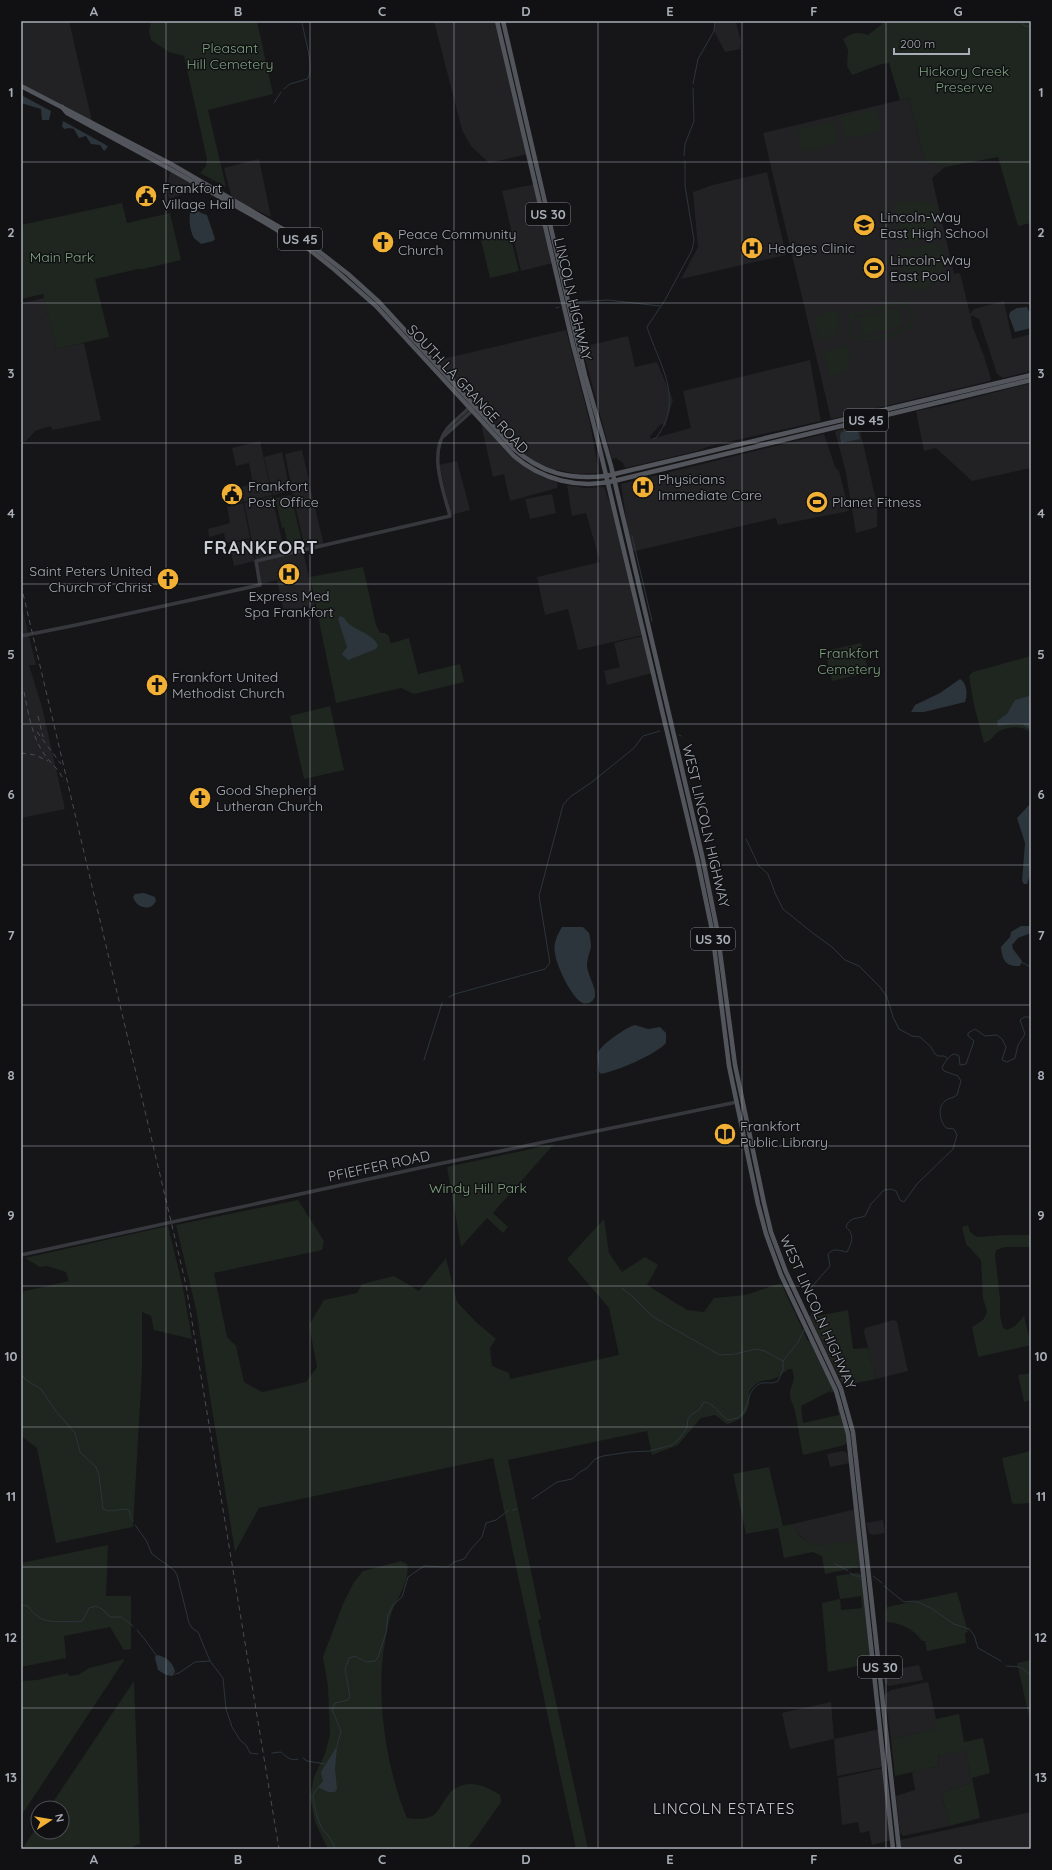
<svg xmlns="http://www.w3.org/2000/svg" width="1052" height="1870" viewBox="0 0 1052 1870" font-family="Quicksand,sans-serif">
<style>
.built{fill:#222225}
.green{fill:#1e261f;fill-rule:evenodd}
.water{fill:#2c353c}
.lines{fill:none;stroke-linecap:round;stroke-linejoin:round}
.stream{stroke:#2c353c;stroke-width:1}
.minor{stroke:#37383d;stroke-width:3.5}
.major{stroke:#53555c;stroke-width:4.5}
.rail{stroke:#4a4c52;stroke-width:1;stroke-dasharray:5 4;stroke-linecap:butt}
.grid{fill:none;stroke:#a8adb8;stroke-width:1;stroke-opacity:0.55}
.labels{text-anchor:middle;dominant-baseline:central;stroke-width:3;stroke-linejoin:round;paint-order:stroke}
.shield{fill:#111113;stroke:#7b7e86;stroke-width:1}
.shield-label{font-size:13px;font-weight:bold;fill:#a8adb8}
.park-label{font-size:14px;fill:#7fa381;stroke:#111113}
.poi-label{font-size:14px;fill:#a8adb8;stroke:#111113;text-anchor:start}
.street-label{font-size:14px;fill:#a8adb8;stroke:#111113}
.neighbourhood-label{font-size:15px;letter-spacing:1px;fill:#c9ccd4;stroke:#111113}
.district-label{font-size:18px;font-weight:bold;letter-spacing:1px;fill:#c9ccd4;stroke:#111113}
.neatline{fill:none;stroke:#a8adb8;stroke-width:1.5}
.grid-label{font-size:13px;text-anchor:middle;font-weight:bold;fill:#a8adb8}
</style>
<rect width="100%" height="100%" fill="#161618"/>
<g class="built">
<path d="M21 21H69L92 121 21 85Z"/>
<path d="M434 21H496L528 154 489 163 471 146 462 130Z"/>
<path d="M715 21H736L741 42 740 49 725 52 714 31Z"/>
<path d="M909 98 925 162 945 167 932 178 954 274 960 273 970 314 974 309 1004 301 1012 339 1031 334V371L1003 378 997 374 979 319 971 315 972 325 984 356 991 379 990 381 831 419 763 133Z"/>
<path d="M259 159 271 217 232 199 224 168Z"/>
<path d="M171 169 201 188 169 199 167 186Z"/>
<path d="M767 172 786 255 681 279 698 247 693 192 713 185Z"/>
<path d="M535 184 553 263 521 271 502 191Z"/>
<path d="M44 298 56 349 84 343 101 420 53 430 50 426 35 431 26 441 21 442V304Z"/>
<path d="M566 330 590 423 599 473 577 474 559 470H548L523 456 434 361Z"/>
<path d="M628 336 635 367 657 362 673 400 665 427 662 423 650 436 651 439 691 428 683 391 810 360 821 421 710 446 697 451 625 468 623 463 616 458 612 459 582 347Z"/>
<path d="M1031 383V468L972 481 936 448 924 451 916 411 946 405Z"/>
<path d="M480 420 524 465 544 478 556 482 558 484 557 488 510 501 504 474 493 477Z"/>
<path d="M859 425 877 505V527L856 533 846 473 835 431Z"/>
<path d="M824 434 835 467 839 471 849 511 778 525 776 518 631 552 621 484Z"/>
<path d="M260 441 272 495 244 502 240 487 253 484 249 463 236 466 232 448Z"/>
<path d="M302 450 310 486 292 490 285 454Z"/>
<path d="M282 452 290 491 273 495 264 457Z"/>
<path d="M457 461 470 510 451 515 439 465Z"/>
<path d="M239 485 243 502 231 505 228 487Z"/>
<path d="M567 485 585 488 604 487 617 523 643 635 578 650 568 609 545 615 537 577 600 562 586 513 572 516Z"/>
<path d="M310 487 324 545 305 549 292 491Z"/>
<path d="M552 494 556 513 530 519 525 499Z"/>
<path d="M272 496 285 554 256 561 244 503Z"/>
<path d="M243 503 250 538 226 543 224 533 209 537 208 529 230 523 227 507Z"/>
<path d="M250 539 255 561 234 566 229 544Z"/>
<path d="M303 551 315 605 284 612 277 580 261 584 257 562Z"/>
<path d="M21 603 36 665H29L42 707 65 809 21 818Z"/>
<path d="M643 636 652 673 607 685 604 671 620 667 614 643Z"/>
<path d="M894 1320 897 1322 908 1371 876 1379 864 1332 865 1328Z"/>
<path d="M843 1451 847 1453 850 1463 830 1467 827 1454Z"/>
<path d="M856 1509 859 1541 845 1544 833 1542 818 1546 808 1543 795 1530 793 1524Z"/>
<path d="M883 1520 885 1533 873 1535 869 1533 866 1523Z"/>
<path d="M919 1665 923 1680 889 1686 885 1683 881 1672Z"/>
<path d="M928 1682 936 1719V1729L891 1739 885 1694 891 1690Z"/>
<path d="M831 1702 834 1739 880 1729 883 1767 837 1776 834 1739 790 1749 782 1713Z"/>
<path d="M966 1749 971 1781 969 1784 947 1790 942 1795 949 1826 903 1836 900 1832 896 1796 915 1790 912 1772 939 1766 938 1756Z"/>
<path d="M884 1768 891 1840 872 1845 869 1831 860 1833 858 1822 842 1825 838 1778Z"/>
<path d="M1031 1812V1849H901L900 1840Z"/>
</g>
<g class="green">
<path d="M151 21H257L273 94 208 110 226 187 200 173 206 166 207 159 184 56 169 52 151 40 149 31Z"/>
<path d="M883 21H1031V223L1018 226 998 157 945 167 925 162 909 98 900 100 889 63C876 64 865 71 852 75L847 66 848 50 843 39C852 33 858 31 868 35L881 25Z"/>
<path d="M877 109 882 131 845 139 840 117Z"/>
<path d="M833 121 838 143 802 152 797 130Z"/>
<path d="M910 201 934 203C938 213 936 226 929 235L913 242H901L894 205 896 202Z"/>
<path d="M122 203 127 223 170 213 181 260 143 269H138L95 279 109 337 56 349 43 294 21 299V225Z"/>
<path d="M510 234 519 271 490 278 481 240Z"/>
<path d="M938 243C956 263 935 293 910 290L898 253 899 250Z"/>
<path d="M907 300C910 312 922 319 907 330 894 336 857 349 849 333 847 326 850 321 848 314ZM899 305C904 306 909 308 911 314 916 331 876 336 864 338 856 338 851 333 851 325L857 316Z"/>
<path d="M899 308 903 325 863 336 859 318Z"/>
<path d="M836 309C845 324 836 340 819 340L814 321 816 316Z"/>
<path d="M848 345C853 361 849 375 830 376L824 354 825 351Z"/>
<path d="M291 495 303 547 289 550 284 527 282 528 275 498Z"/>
<path d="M363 567 376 625 380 633H385L389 636 390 642 392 643 409 638 418 674 460 664 464 682 414 694 401 688 336 703 310 577Z"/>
<path d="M861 643 869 672 832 681 825 651Z"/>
<path d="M1031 656V733C1023 725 1008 726 998 732 992 736 992 741 984 743L974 705 969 676 973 672Z"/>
<path d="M330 706 344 770 304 779 290 716Z"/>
<path d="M554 1144 493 1213 508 1227 503 1233 487 1218 461 1247 447 1167Z"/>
<path d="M298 1200 324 1241 322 1250 214 1273 227 1337 236 1346 244 1382 262 1392 306 1382 317 1367 309 1325 324 1300 357 1293 362 1284 394 1276 419 1291 446 1258 457 1302 476 1322 496 1339 490 1348 492 1366 509 1373 510 1379 619 1355 609 1308 567 1259 604 1219 609 1253 622 1272 645 1257 658 1265 647 1285 687 1310 704 1312 714 1298 746 1295 781 1283 808 1341H811L834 1392 831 1393 830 1391 801 1406 803 1423 839 1415 837 1408H839L848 1441 845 1445 803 1455C800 1441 798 1426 795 1411 794 1406 791 1402 790 1396 789 1386 797 1382 792 1369H789C785 1371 782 1374 778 1377 763 1384 762 1375 749 1392 751 1410 745 1419 727 1424L715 1415 701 1418 678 1445 652 1455 647 1431 508 1460 541 1619 538 1620 588 1849H576L493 1458 259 1508 235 1552 196 1309 176 1225Z"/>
<path d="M968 1225 970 1232 977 1237 1004 1235H1031V1247H1005L996 1250 995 1255 1000 1298V1316L1003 1328 1007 1330 1015 1326 1024 1316 1031 1345 978 1357 972 1327 983 1320 987 1312 983 1298 981 1260 966 1244 962 1227Z"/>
<path d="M168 1226 183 1288 192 1339 154 1330 151 1316 142 1312V1370L133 1527 56 1543 37 1448 21 1436V1292L69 1281 66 1272 47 1266 40 1267 25 1258Z"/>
<path d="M848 1310 853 1349 868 1348 876 1379 847 1385 842 1384 841 1381 811 1319 812 1317Z"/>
<path d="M1031 1373V1400L1024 1402 1018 1375Z"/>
<path d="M1031 1451V1503L1014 1504 1012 1503 1002 1458Z"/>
<path d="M769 1467 783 1526 793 1524C796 1534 807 1545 818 1545 823 1546 828 1542 834 1542 844 1543 848 1543 859 1541L860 1565 858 1567 825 1574 822 1556 813 1552 784 1558 778 1528 746 1534 733 1474Z"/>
<path d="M108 1545 106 1596H131V1649L124 1650 110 1627 64 1636 66 1658 21 1667V1563Z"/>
<path d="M401 1561 407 1564C411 1577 398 1598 393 1609 389 1619 387 1632 385 1642 375 1695 386 1768 407 1818 415 1819 427 1820 434 1815 442 1808 445 1796 453 1790 468 1778 487 1786 500 1795L501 1802 476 1838 467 1849H328L315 1822 310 1797 314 1777 325 1754 330 1735 328 1686 323 1657 343 1604 354 1582 363 1571Z"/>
<path d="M855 1573H859L863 1579 872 1663 828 1672 822 1603 840 1599 836 1576ZM861 1596 862 1608 841 1610 840 1599Z"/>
<path d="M957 1592 968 1632 965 1633 966 1643 927 1651 925 1641H922C914 1629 901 1623 887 1622L886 1614 887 1607Z"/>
<path d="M125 1659 21 1816V1681L37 1680 68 1673 69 1676 78 1675 89 1668Z"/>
<path d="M1031 1660V1725L1017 1663Z"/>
<path d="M134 1681 140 1844 127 1849H22L38 1825V1832H62V1808H49Z"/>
<path d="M959 1714 964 1742 983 1738 990 1773 972 1778 980 1818 949 1826 942 1795 947 1790 969 1784 971 1781 966 1750 938 1756 939 1766 895 1776 891 1739 935 1729 936 1719Z"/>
</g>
<g class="water">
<path d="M21 95 51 111 49 120H42L41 109 21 103Z"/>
<path d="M63 121 106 145 108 147 104 151 100 145 91 144 86 136 79 138 74 129 69 128 64 129 62 126Z"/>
<path d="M193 207 201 213 207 215 215 239 213 241 201 244C199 242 196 240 194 238 190 231 187 213 193 207Z"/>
<path d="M1027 307 1031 316V328L1015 332 1009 316 1010 312 1017 308Z"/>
<path d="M857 428 860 439 841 443 840 436 841 432Z"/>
<path d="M340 616C346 617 345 621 349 624 359 632 371 633 378 645L376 649 348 660 342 654 347 647 338 619Z"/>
<path d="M960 679C967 683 968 695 965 702L924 712H911L915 705 940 693Z"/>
<path d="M1029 696 1031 697V730C1019 720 1011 725 998 726L997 721 1007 714 1015 700Z"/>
<path d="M1031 803C1031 824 1035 866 1027 884H1024L1022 881 1025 843 1017 818Z"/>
<path d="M144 893 155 897 156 901C151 912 136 908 133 897L135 894Z"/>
<path d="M1021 926H1031V933L1018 938 1012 945 1013 949 1022 961 1020 966C1005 967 1002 959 1001 947L1010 937 1011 932Z"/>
<path d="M562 927H583L589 933C590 937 591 943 591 948 589 954 587 959 587 966 588 976 596 987 595 996 594 1001 588 1005 583 1003 572 999 556 965 555 953 553 944 557 935 562 927Z"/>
<path d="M635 1025 648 1029 660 1027 666 1033V1043C655 1055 617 1071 601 1074L599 1072C599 1066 597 1059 598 1053 599 1046 628 1026 635 1025Z"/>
<path d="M156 1655C166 1656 172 1662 175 1671L173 1676 166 1675 158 1670 155 1658Z"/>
<path d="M337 1746 335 1769 337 1789 335 1792H328L318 1787 323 1781 321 1772Z"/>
</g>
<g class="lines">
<g class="stream">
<path d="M1019 21 1025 26 1031 27"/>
<path d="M693 84 698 59 714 31 715 21"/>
<path d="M284 89 290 84 307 79C316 69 303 34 302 21"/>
<path d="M274 103 281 92"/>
<path d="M684 156 685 144 694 121 693 88"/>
<path d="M575 302 608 300 660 306"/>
<path d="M556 308 559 307"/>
<path d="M653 439 656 438C685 399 660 367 647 327L665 300 692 250 694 240 685 186V161"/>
<path d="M632 536 652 621"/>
<path d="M679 735 681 736"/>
<path d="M746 839 759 866 768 874 775 893 783 909 814 934 832 947 845 960 859 966 880 987 887 997 893 1017 899 1029 912 1036 920 1037 931 1047 935 1054 938 1056H944L948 1059"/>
<path d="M1021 962 1031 967"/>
<path d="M449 997 455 994 545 969 550 963 539 896 563 805 570 797 592 782 634 748 643 736 660 731"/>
<path d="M424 1060 442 1003"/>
<path d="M622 1288 633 1297 652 1316 688 1337"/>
<path d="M810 1318 817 1305V1299L811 1293 810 1289 830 1266 828 1254C834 1247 840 1251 847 1252 852 1242 855 1235 846 1227 849 1217 857 1219 865 1216L871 1204 884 1190 891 1189 896 1191 900 1200 904 1202 917 1184 953 1149 957 1135 954 1129 946 1128C940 1121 937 1108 945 1101 948 1098 954 1098 957 1095L961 1081 958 1076 944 1071 942 1068C944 1063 949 1055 955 1054L959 1056 960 1065 966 1064 974 1041 968 1036V1033L975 1029 985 1036 997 1035 1002 1039 1006 1047 1002 1060 1007 1062 1015 1058 1018 1045 1025 1034 1020 1020 1024 1017H1029L1031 1020"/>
<path d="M688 1337 720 1355 735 1354 756 1349 765 1351 783 1361"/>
<path d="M21 1373 26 1380 41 1389 55 1410 75 1433 80 1452 96 1467 99 1475 103 1509 108 1511 127 1509 130 1511V1516L133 1521"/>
<path d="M532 1499 557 1482 572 1479 580 1472 587 1468 595 1459 603 1456 629 1452 650 1451 672 1445 679 1439 687 1428 688 1419 692 1414 699 1410 704 1402C714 1403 720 1415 728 1420L738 1418C751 1409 744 1394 759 1384 765 1381 772 1385 778 1381L783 1370V1361L798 1342 805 1328"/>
<path d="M512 1510 517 1509"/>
<path d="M135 1525 146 1540 152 1554 174 1570 177 1575 189 1623 192 1628 198 1632 210 1661 223 1678 226 1709 232 1727 240 1740 246 1745 250 1753 258 1754"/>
<path d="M834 1563 848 1571"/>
<path d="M850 1573 855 1576H862"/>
<path d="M873 1576 882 1583"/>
<path d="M884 1586 904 1602 914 1601 920 1603 931 1608 954 1624 969 1629 974 1635 978 1648 1001 1661"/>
<path d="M21 1605 28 1606C42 1627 56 1620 79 1622L83 1620 89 1608 96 1606 102 1609 110 1617H121L133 1626"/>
<path d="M137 1630 146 1641 156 1655"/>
<path d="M1006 1666 1020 1667 1031 1675"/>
<path d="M175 1674 179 1673 195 1662 210 1661"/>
<path d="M337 1746 341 1731 332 1709 335 1703 348 1700 350 1697 345 1669 349 1658 355 1656 366 1662 375 1661 378 1657 386 1633 388 1615 393 1605 402 1597 408 1577 424 1566 448 1567 454 1562 464 1559 471 1549 482 1537 486 1523 496 1520 509 1510"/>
<path d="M272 1753 281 1752C285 1756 292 1762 298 1759"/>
<path d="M303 1758 307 1761 325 1764"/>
<path d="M318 1787 313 1795C314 1805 316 1815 320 1824 325 1835 331 1835 335 1849"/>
</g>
<g class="minor">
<path d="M444 436 473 410"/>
<path d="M21 636 76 625 260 585 256 561 450 516C443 489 428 453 447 429 454 421 462 415 470 407H474"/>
<path d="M21 1255 424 1167 737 1102"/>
</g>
<g class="major">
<path d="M497 21 573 345 595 429 697 858 712 930 729 1066 758 1204 766 1234 781 1275 836 1391 848 1434 893 1849"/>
<path d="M503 21 585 375 611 466 702 855 717 929 735 1065 764 1203 771 1232 786 1272 841 1389 853 1432 899 1849"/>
<path d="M21 86 171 164 312 246 348 274 379 302 513 448C541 473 569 480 606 476L1031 375"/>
<path d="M62 107 67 113 170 169 264 222 310 250 335 270 376 306 514 456C542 480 578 489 614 481L1031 380"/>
</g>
<g class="rail">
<path d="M21 585 186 1285 279 1849"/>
<path d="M24 692C28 711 31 732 41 749 47 761 59 768 64 781"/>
<path d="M38 716 43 737"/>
<path d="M37 732 61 764"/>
<path d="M21 753 35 755 48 761"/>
</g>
</g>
<path class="grid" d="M166 21V1849M310 21V1849M454 21V1849M598 21V1849M742 21V1849M886 21V1849M21 162H1031M21 303H1031M21 443H1031M21 584H1031M21 724H1031M21 865H1031M21 1005H1031M21 1146H1031M21 1286H1031M21 1427H1031M21 1567H1031M21 1708H1031"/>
<defs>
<g id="civic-disc" transform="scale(1.15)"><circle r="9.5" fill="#f2b134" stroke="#111113"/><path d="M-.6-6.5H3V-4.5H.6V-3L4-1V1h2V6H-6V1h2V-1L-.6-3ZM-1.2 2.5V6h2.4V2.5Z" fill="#111"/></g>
<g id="school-disc" transform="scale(1.15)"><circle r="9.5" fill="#f2b134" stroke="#111113"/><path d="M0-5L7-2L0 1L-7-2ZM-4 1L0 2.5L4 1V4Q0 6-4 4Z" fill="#111"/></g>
<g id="church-disc" transform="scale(1.15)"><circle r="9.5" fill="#f2b134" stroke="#111113"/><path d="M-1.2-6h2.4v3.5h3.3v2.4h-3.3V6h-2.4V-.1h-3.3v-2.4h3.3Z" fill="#111"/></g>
<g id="hospital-disc" transform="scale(1.15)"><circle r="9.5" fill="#f2b134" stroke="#111113"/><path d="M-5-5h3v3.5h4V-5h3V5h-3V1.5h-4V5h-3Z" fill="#111"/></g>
<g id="stadium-disc" transform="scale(1.15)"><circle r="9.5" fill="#f2b134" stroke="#111113"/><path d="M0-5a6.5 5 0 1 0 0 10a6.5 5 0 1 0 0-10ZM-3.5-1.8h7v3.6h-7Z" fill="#111"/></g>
<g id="library-disc" transform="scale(1.15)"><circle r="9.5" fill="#f2b134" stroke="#111113"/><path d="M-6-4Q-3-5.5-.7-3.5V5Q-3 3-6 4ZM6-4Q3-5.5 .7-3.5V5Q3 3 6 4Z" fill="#111"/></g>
</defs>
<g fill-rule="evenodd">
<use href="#civic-disc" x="146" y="196"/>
<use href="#school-disc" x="864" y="225"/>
<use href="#church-disc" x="383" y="242"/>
<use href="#hospital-disc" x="752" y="248"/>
<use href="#stadium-disc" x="874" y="268"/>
<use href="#hospital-disc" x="643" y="487"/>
<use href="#civic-disc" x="232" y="494"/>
<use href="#stadium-disc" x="817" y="502"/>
<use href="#hospital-disc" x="289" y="574"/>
<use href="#church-disc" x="168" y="579"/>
<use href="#church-disc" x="157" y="685"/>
<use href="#church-disc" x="200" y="798"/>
<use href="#library-disc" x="725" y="1134"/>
</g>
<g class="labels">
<g class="shield">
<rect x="526" y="203" width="44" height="22" rx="3"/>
<rect x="278" y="228" width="44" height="22" rx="3"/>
<rect x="844" y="409" width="44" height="22" rx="3"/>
<rect x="691" y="928" width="44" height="22" rx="3"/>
<rect x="858" y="1656" width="44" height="22" rx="3"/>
</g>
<g class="shield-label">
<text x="548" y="214">US 30</text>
<text x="300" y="239">US 45</text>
<text x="866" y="420">US 45</text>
<text x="713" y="939">US 30</text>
<text x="880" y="1667">US 30</text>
</g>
<g class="park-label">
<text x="230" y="48">Pleasant<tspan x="230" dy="16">Hill Cemetery</tspan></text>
<text x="964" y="71">Hickory Creek<tspan x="964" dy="16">Preserve</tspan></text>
<text x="62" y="257">Main Park</text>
<text x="849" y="653">Frankfort<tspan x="849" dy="16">Cemetery</tspan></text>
<text x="478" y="1188">Windy Hill Park</text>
</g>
<g class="poi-label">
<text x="162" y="188">Frankfort<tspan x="162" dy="16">Village Hall</tspan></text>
<text x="880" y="217">Lincoln-Way<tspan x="880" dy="16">East High School</tspan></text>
<text x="398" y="234">Peace Community<tspan x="398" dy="16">Church</tspan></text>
<text x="768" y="248">Hedges Clinic</text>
<text x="890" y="260">Lincoln-Way<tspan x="890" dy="16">East Pool</tspan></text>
<text x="658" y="479">Physicians<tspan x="658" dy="16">Immediate Care</tspan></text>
<text x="248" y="486">Frankfort<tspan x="248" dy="16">Post Office</tspan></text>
<text x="832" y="502">Planet Fitness</text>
<text x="152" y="571" text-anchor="end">Saint Peters United<tspan x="152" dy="16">Church of Christ</tspan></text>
<text x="289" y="596" text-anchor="middle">Express Med<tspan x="289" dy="16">Spa Frankfort</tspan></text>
<text x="172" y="677">Frankfort United<tspan x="172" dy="16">Methodist Church</tspan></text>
<text x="216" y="790">Good Shepherd<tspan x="216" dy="16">Lutheran Church</tspan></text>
<text x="740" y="1126">Frankfort<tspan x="740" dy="16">Public Library</tspan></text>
</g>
<g class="street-label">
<text transform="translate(573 299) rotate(77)">LINCOLN HIGHWAY</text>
<text transform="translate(468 389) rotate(47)">SOUTH LA GRANGE ROAD</text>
<text transform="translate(706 826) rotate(77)">WEST LINCOLN HIGHWAY</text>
<text transform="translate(379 1166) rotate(-12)">PFIEFFER ROAD</text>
<text transform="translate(818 1312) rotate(66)">WEST LINCOLN HIGHWAY</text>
</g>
<g class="neighbourhood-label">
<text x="724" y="1808">LINCOLN ESTATES</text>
</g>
<g class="district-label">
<text x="261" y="547">FRANKFORT</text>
</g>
</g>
<rect width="1052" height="1870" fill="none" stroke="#111113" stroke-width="44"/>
<g transform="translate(50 1820) rotate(78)"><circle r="19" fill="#111113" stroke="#4d4f55"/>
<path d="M0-3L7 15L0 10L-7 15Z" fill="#f2b134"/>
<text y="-6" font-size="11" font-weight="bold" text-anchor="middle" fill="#a8adb8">N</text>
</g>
<path d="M894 48v6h75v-6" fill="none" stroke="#a8adb8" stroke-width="2"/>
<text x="900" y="48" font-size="12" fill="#a8adb8" stroke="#111113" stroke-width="3" paint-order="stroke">200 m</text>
<rect x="22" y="22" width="1008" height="1826" class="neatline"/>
<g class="grid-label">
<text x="94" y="16">A</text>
<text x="238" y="16">B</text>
<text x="382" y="16">C</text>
<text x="526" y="16">D</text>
<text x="670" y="16">E</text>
<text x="814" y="16">F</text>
<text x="958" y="16">G</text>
<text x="11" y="97">1</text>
<text x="1041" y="97">1</text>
<text x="11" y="237">2</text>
<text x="1041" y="237">2</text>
<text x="11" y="378">3</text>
<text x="1041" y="378">3</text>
<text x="11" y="518">4</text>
<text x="1041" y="518">4</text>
<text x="11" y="659">5</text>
<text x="1041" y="659">5</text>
<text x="11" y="799">6</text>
<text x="1041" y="799">6</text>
<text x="11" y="940">7</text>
<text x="1041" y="940">7</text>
<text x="11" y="1080">8</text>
<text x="1041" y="1080">8</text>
<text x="11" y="1220">9</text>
<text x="1041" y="1220">9</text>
<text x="11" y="1361">10</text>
<text x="1041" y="1361">10</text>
<text x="11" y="1501">11</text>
<text x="1041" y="1501">11</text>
<text x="11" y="1642">12</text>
<text x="1041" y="1642">12</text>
<text x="11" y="1782">13</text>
<text x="1041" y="1782">13</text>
<text x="94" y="1864">A</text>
<text x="238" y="1864">B</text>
<text x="382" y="1864">C</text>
<text x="526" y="1864">D</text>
<text x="670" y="1864">E</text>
<text x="814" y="1864">F</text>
<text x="958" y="1864">G</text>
</g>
</svg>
